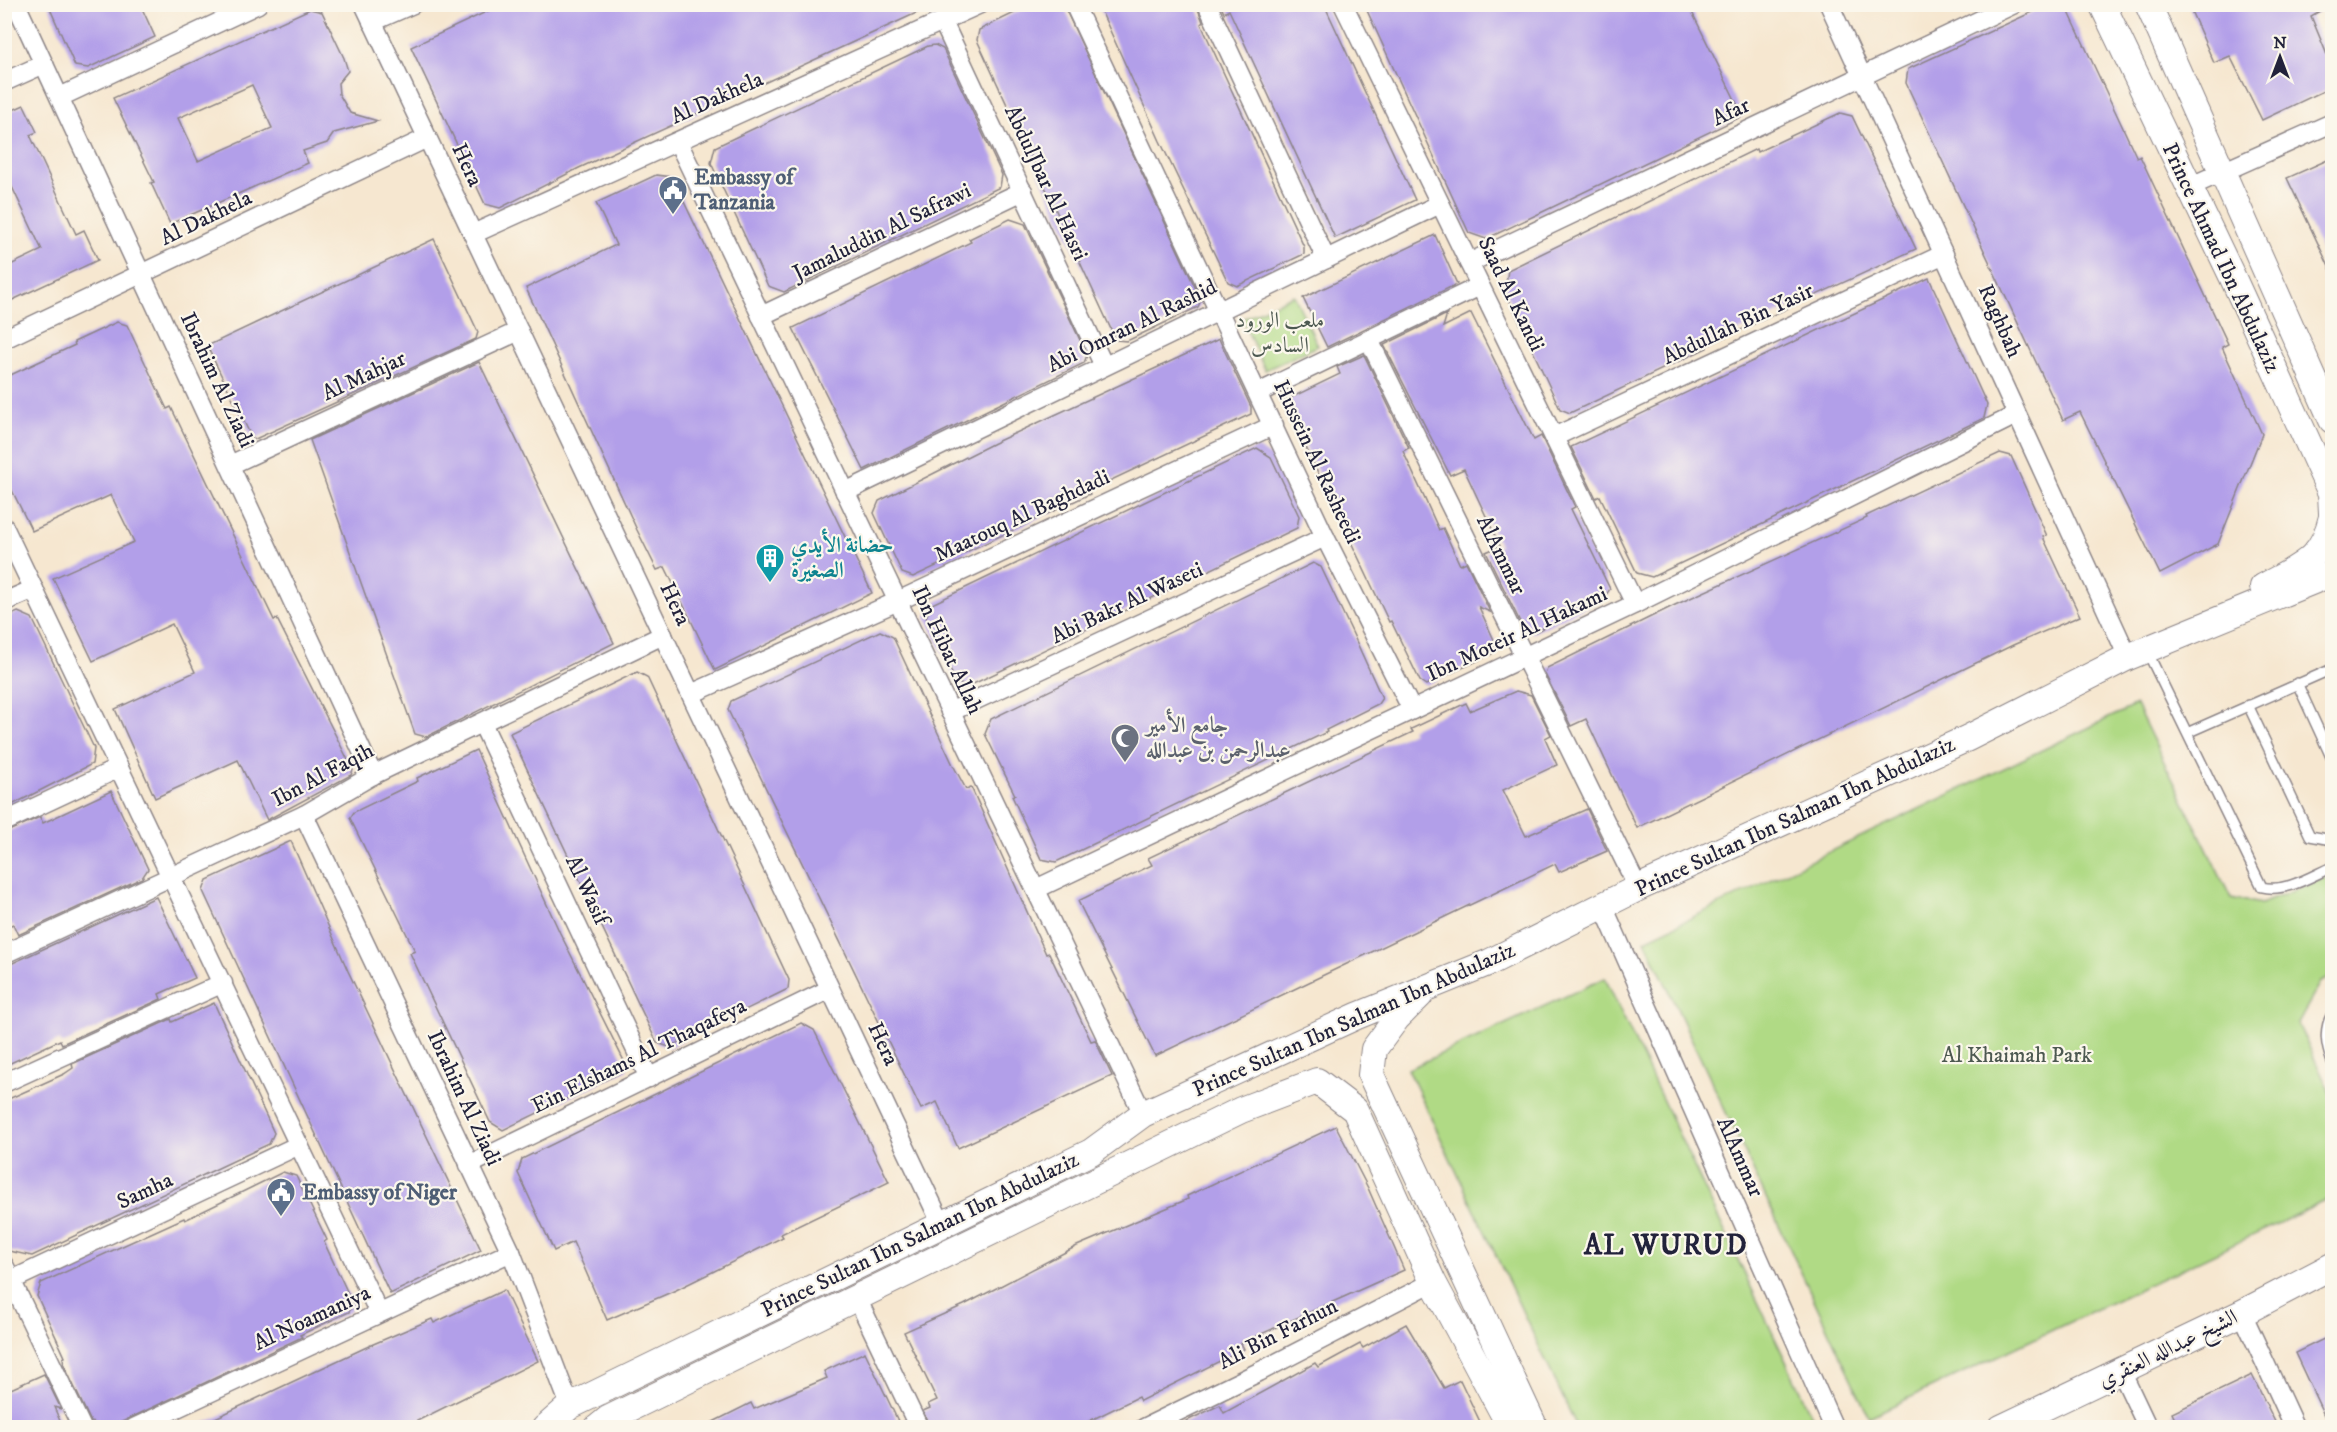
<svg xmlns="http://www.w3.org/2000/svg" width="2337" height="1432" viewBox="0 0 2337 1432" font-family="'IM FELL DW Pica',Amiri,serif">
<style>
.green{fill:#b0da85;stroke:#697e60;stroke-width:1.5}
.building{fill:#b29fe9;fill-rule:evenodd}
.lines{fill:none;stroke-linecap:round;stroke-linejoin:round}
.lane-casing{stroke:#8c8486;stroke-width:12}
.street-casing{stroke:#8c8486;stroke-width:21}
.secondary-casing{stroke:#8c8486;stroke-width:28}
.lane{stroke:#fff;stroke-width:9}
.street{stroke:#fff;stroke-width:18}
.secondary{stroke:#fff;stroke-width:26}
.labels{text-anchor:middle;dominant-baseline:central;stroke-width:4.5;stroke-linejoin:round;paint-order:stroke}
.street-label{font-size:22px;fill:#22223b;stroke:#fbf7ec}
.service-label{font-size:22px;font-weight:bold;fill:#4e5e75;stroke:#fbf7ec;text-anchor:start}
.park-label{font-size:22px;fill:#4d5951;stroke:#fbf7ec}
.culture-label{font-size:22px;font-weight:bold;fill:#0d838f;stroke:#fbf7ec;text-anchor:start}
.worship-label{font-size:22px;font-weight:bold;fill:#5b616d;stroke:#fbf7ec;text-anchor:start}
.district-label{font-size:28px;font-weight:bold;letter-spacing:1.5px;fill:#22223b;stroke:#fbf7ec}
</style>
<rect width="100%" height="100%" fill="#fbf7ec"/>
<filter id="ink" filterUnits="userSpaceOnUse"><feTurbulence type="fractalNoise" baseFrequency=".0167" numOctaves="2"/><feDisplacementMap in="SourceGraphic" scale="12" xChannelSelector="R" yChannelSelector="G"/><feConvolveMatrix kernelMatrix="1 2 1 2 8 2 1 2 1" color-interpolation-filters="sRGB"/></filter>
<filter id="wash" filterUnits="userSpaceOnUse"><feTurbulence type="fractalNoise" baseFrequency=".008" numOctaves="4" result="noise"/><feDisplacementMap in="SourceGraphic" scale="24" xChannelSelector="R" yChannelSelector="G"/><feGaussianBlur stdDeviation="1.35" result="paint"/><feColorMatrix in="noise" values="0 0 0 0 0 0 0 0 0 0 0 0 0 0 0 0 0 1.4 0 .05"/><feComposite in="paint" operator="in"/></filter>
<g filter="url(#wash)">
<rect width="100%" height="100%" fill="#f6e7d0"/>
<g class="green">
<path d="M1294 295 1318 346 1265 370 1242 319Z"/>
<path d="M2136 705 2231 898 2261 904 2332 875V976L2321 982 2298 1023 2332 1097V1198L1869 1417 1645 940Z"/>
<path d="M1605 978 1817 1427H1577L1408 1069Z"/>
</g>
<g id="blocks">
<g class="building">
<path d="M48 4H140L155 37 88 68 75 66Z"/>
<path d="M503 4H936L579 168 500 208 485 204 411 47Z"/>
<path d="M1033 4H1063L1201 300 1198 307 1127 341 1116 340 977 40 979 30Z"/>
<path d="M1098 4H1196L1203 22 1201 24 1304 247V254L1237 286 1228 282 1160 141Z"/>
<path d="M1220 4H1324L1415 200 1335 238 1229 10 1224 13Z"/>
<path d="M1364 4H1688L1743 116 1486 239 1469 233Z"/>
<path d="M2050 4 2068 10 2137 158 2140 156 2228 344 2222 347 2262 434 2218 544 2160 574 2080 412 2063 420 1906 83 1908 69Z"/>
<path d="M2188 4H2332L2311 16 2332 67V87L2262 120 2230 56 2214 63Z"/>
<path d="M310 9 322 12 344 58 348 71 338 83 339 94 350 113 378 121 334 133 327 143 303 151 308 163 170 224 151 183 154 182 113 98ZM252 85 272 128 198 161 178 118Z"/>
<path d="M935 45 943 49 1002 175 1000 187 784 292 768 286 711 163 715 147 928 46Z"/>
<path d="M24 105 37 132 30 135 76 234 84 230 98 260 4 304V268L42 250 4 170V114Z"/>
<path d="M1840 113 1852 116 1916 249 1706 346 1707 348 1570 413 1560 409 1505 291 1508 270 1756 149 1757 152Z"/>
<path d="M2332 158V273L2287 178Z"/>
<path d="M656 175 672 177 872 593 715 670 665 567 657 570 637 530 526 288 616 245 596 203Z"/>
<path d="M1010 219 1025 224 1087 355 1084 363 864 470 793 328 971 242 969 239Z"/>
<path d="M1435 235 1457 284 1327 347 1303 298Z"/>
<path d="M434 239 478 332 476 339 253 440 207 346Z"/>
<path d="M1929 278 1987 405 1984 418 1652 577 1637 573 1600 496 1596 498 1571 447Z"/>
<path d="M1471 313 1534 440 1541 436 1575 507 1571 509 1610 589 1604 598 1533 633 1523 628 1486 552 1500 546 1464 469 1450 475 1384 345 1447 314 1443 327Z"/>
<path d="M117 322 127 325 167 409 171 407 274 620 277 619 353 770 351 775 267 820 238 760 155 798 115 709 195 672 172 624 93 661 53 578 134 542 111 495 32 531 4 474V378L75 345 74 342Z"/>
<path d="M1219 339 1251 407V414L1088 491 1090 494 913 577 902 573 874 513 879 501 994 443Z"/>
<path d="M1364 355 1409 448 1403 451 1439 530 1443 528 1460 565 1466 562 1490 612 1479 607 1495 642 1492 654 1426 685 1420 681 1391 621 1389 622 1284 401 1340 374 1337 367Z"/>
<path d="M479 362 614 643 426 737 415 734 310 440Z"/>
<path d="M1257 448 1271 457 1299 516 1297 528 967 687 956 682 926 617 932 604Z"/>
<path d="M2000 453 2011 456 2047 536 2043 537 2080 616 2013 645 1637 828 1586 719 1571 726 1545 674 1547 668 1675 605 1867 518 1866 516Z"/>
<path d="M1313 563 1321 567 1352 632 1382 698 1378 704 1326 730 1327 732 1056 862 1041 859 1012 796 1015 795 985 734 991 719Z"/>
<path d="M18 612 32 618 94 748 92 764 4 809V618Z"/>
<path d="M880 631 893 637 953 765 966 789 971 787 1046 954 1049 953 1091 1041 1095 1040 1112 1076 958 1148 937 1102 921 1109 728 710 731 701Z"/>
<path d="M637 672 647 677 789 980 788 989 669 1047 657 1043 510 733Z"/>
<path d="M1516 691 1531 695 1551 735 1545 738 1557 765 1503 790 1526 836 1587 809 1607 851 1559 872 1555 864 1155 1056 1078 901 1152 865 1148 858 1413 732 1411 729 1466 703 1470 711Z"/>
<path d="M476 750 560 933 628 1069 503 1130 490 1122 410 953 415 951 350 818 354 812 418 781 417 778Z"/>
<path d="M111 791 148 869 142 878 18 935 13 924 4 928V833L40 817 43 823Z"/>
<path d="M291 841 348 971 481 1250 390 1294 203 891 207 880Z"/>
<path d="M156 897 195 978 159 994 161 999 62 1044 60 1040 4 1066V967Z"/>
<path d="M214 1003 274 1133 269 1144 32 1256 4 1250V1101L64 1074 73 1068 72 1064 171 1019 172 1022Z"/>
<path d="M801 1023 814 1030 889 1182 781 1234 783 1237 676 1290 607 1320 573 1242 554 1251 518 1173 522 1159Z"/>
<path d="M1336 1126 1368 1188 1404 1270 1241 1343 1244 1349 1140 1401 1138 1397 1075 1428H930L923 1411 930 1408 928 1404 937 1400 904 1332 964 1305 1077 1246 1188 1199 1187 1196Z"/>
<path d="M283 1172 296 1176 327 1240 324 1242 353 1304 349 1312 300 1335 302 1337 109 1428 91 1422 64 1365 63 1358 65 1357 37 1296 41 1283 184 1218 185 1220Z"/>
<path d="M504 1290 538 1361 403 1428H194L371 1345 432 1319 434 1323Z"/>
<path d="M1406 1324 1444 1388 1460 1380 1483 1428H1172L1220 1405 1224 1413 1315 1363 1318 1367 1360 1344 1363 1348Z"/>
<path d="M2332 1335V1428H2330L2295 1353Z"/>
<path d="M865 1352 899 1423 903 1421 906 1428H701L751 1403 754 1409 827 1378 824 1371Z"/>
<path d="M44 1374 61 1409 54 1407 63 1428H4V1392Z"/>
<path d="M2252 1375 2278 1428H2179L2172 1413Z"/>
</g>
</g>
</g>
<g filter="url(#ink)">
<use href="#blocks" fill-opacity="0" stroke="#8c8486" stroke-width="1.5"/>
<g class="lines">
<g class="lane-casing">
<g id="lane">
<path d="M2147 651 2262 887C2286 893 2311 876 2332 867"/>
<path d="M2297 683 2332 759"/>
<path d="M2248 705 2310 836 2332 840"/>
<path d="M2189 732 2332 669"/>
<path d="M2332 1014C2323 1030 2326 1046 2332 1062"/>
</g>
</g>
<g class="street-casing">
<g id="street">
<path d="M16 4 373 775"/>
<path d="M364 4 942 1225"/>
<path d="M1074 4 1325 537 1412 710"/>
<path d="M1207 4 1326 259"/>
<path d="M1343 4 1635 604"/>
<path d="M1829 4 2128 657"/>
<path d="M372 22 413 4"/>
<path d="M943 22 1104 366"/>
<path d="M4 82 44 64"/>
<path d="M60 97 258 4"/>
<path d="M678 142 1143 1114"/>
<path d="M2189 187 2332 123"/>
<path d="M473 234 980 4"/>
<path d="M1469 263 2014 4"/>
<path d="M761 316 1023 191"/>
<path d="M4 339 427 138"/>
<path d="M1369 340 1638 888"/>
<path d="M1258 393 1480 286"/>
<path d="M1554 437 1944 254"/>
<path d="M230 465 519 331"/>
<path d="M845 492 1440 204"/>
<path d="M4 527 379 1313"/>
<path d="M4 602 34 589"/>
<path d="M691 694 898 601 1274 425"/>
<path d="M950 712 1325 537"/>
<path d="M482 723 649 1078"/>
<path d="M304 815 511 1252 570 1406"/>
<path d="M4 822 119 768"/>
<path d="M1036 889 1635 604 2016 415"/>
<path d="M1603 906 1834 1428"/>
<path d="M4 954 304 815 373 775 663 635"/>
<path d="M4 1083 223 983"/>
<path d="M469 1165 830 989"/>
<path d="M4 1265 82 1428"/>
<path d="M12 1280 299 1145"/>
<path d="M857 1298 919 1428"/>
<path d="M2242 1313 2295 1428"/>
<path d="M2121 1371 2148 1428"/>
<path d="M134 1428 511 1252"/>
<path d="M1144 1428 1259 1372 1433 1282"/>
</g>
</g>
<g class="secondary-casing">
<g id="secondary">
<path d="M2102 4 2232 276 2331 493 2332 513"/>
<path d="M2148 4 2332 420"/>
<path d="M2263 587C2300 566 2322 561 2332 517"/>
<path d="M1420 995 1397 1018 1374 1049 1371 1075 1535 1428"/>
<path d="M545 1428 570 1406 1091 1152 1143 1114 1357 1016 1490 962 1638 888 1968 738 2128 657 2323 577 2332 576"/>
<path d="M597 1428 608 1419 1241 1110 1317 1081 1355 1110 1433 1282 1511 1428"/>
<path d="M2001 1428 2242 1313 2332 1266"/>
</g>
</g>
<use href="#lane" class="lane"/>
<use href="#street" class="street"/>
<use href="#secondary" class="secondary"/>
</g>
</g>
<defs>
<g id="civic-pin" transform="scale(1.5)"><path d="M0 17L-7.5 6A9.5 9.5 0 1 1 7.5 6Z" fill="#5c6f8a" stroke="#fbf7ec"/><path d="M-.6-6.5H3V-4.5H.6V-3L4-1V1h2V6H-6V1h2V-1L-.6-3ZM-1.2 2.5V6h2.4V2.5Z" fill="#fff"/></g>
<g id="building-pin" transform="scale(1.5)"><path d="M0 17L-7.5 6A9.5 9.5 0 1 1 7.5 6Z" fill="#0f9aa8" stroke="#fbf7ec"/><path d="M-4-6H4V6H1V3H-1V6H-4ZM-2.5-4.3h1.7v1.8h-1.7ZM.8-4.3h1.7v1.8H.8ZM-2.5-1h1.7V.8h-1.7ZM.8-1h1.7V.8H.8Z" fill="#fff"/></g>
<g id="mosque-pin" transform="scale(1.5)"><path d="M0 17L-7.5 6A9.5 9.5 0 1 1 7.5 6Z" fill="#6b7280" stroke="#fbf7ec"/><path d="M3.5-4.9A6 6 0 1 0 3.5 4.9A5 5 0 1 1 3.5-4.9Z" fill="#fff"/></g>
</defs>
<g fill-rule="evenodd">
<use href="#civic-pin" x="673" y="190"/>
<use href="#building-pin" x="770" y="558"/>
<use href="#mosque-pin" x="1125" y="738"/>
<use href="#civic-pin" x="281" y="1192"/>
</g>
<g class="labels">
<g class="street-label">
<text transform="translate(717 98) rotate(-24)">Al Dakhela</text>
<text transform="translate(1731 112) rotate(-25)">Afar</text>
<text transform="translate(467 165) rotate(65)">Hera</text>
<text transform="translate(1046 183) rotate(65)">AbdulJbar Al Hasri</text>
<text transform="translate(206 218) rotate(-26)">Al Dakhela</text>
<text transform="translate(882 232) rotate(-26)">Jamaluddin Al Safrawi</text>
<text transform="translate(2221 258) rotate(65)">Prince Ahmad Ibn Abdulaziz</text>
<text transform="translate(1511 294) rotate(64)">Saad Al Kandi</text>
<text transform="translate(2000 321) rotate(66)">Raghbah</text>
<text transform="translate(1738 324) rotate(-25)">Abdullah Bin Yasir</text>
<text transform="translate(1132 326) rotate(-26)">Abi Omran Al Rashid</text>
<text transform="translate(364 376) rotate(-25)">Al Mahjar</text>
<text transform="translate(217 380) rotate(65)">Ibrahim Al Ziadi</text>
<text transform="translate(1317 462) rotate(65)">Hussein Al Rasheedi</text>
<text transform="translate(1022 516) rotate(-25)">Maatouq Al Baghdadi</text>
<text transform="translate(1501 555) rotate(64)">AlAmmar</text>
<text transform="translate(1127 603) rotate(-25)">Abi Bakr Al Waseti</text>
<text transform="translate(675 604) rotate(65)">Hera</text>
<text transform="translate(1517 634) rotate(-25)">Ibn Moteir Al Hakami</text>
<text transform="translate(947 650) rotate(65)">Ibn Hibat Allah</text>
<text transform="translate(323 775) rotate(-28)">Ibn Al Faqih</text>
<text transform="translate(1795 817) rotate(-25)">Prince Sultan Ibn Salman Ibn Abdulaziz</text>
<text transform="translate(587 890) rotate(65)">Al Wasif</text>
<text transform="translate(1354 1020) rotate(-24)">Prince Sultan Ibn Salman Ibn Abdulaziz</text>
<text transform="translate(883 1044) rotate(65)">Hera</text>
<text transform="translate(639 1056) rotate(-26)">Ein Elshams Al Thaqafeya</text>
<text transform="translate(464 1098) rotate(65)">Ibrahim Al Ziadi</text>
<text transform="translate(1740 1157) rotate(66)">AlAmmar</text>
<text transform="translate(145 1191) rotate(-25)">Samha</text>
<text transform="translate(920 1235) rotate(-26)">Prince Sultan Ibn Salman Ibn Abdulaziz</text>
<text transform="translate(312 1318) rotate(-25)">Al Noamaniya</text>
<text transform="translate(1278 1334) rotate(-27)">Ali Bin Farhun</text>
<text transform="translate(2168 1349) rotate(-26)">الشيخ عبدالله العنقري</text>
</g>
<g class="service-label">
<text x="694" y="177">Embassy of<tspan x="694" dy="25">Tanzania</tspan></text>
<text x="302" y="1192">Embassy of Niger</text>
</g>
<g class="park-label">
<text x="1280" y="320">ملعب الورود<tspan x="1280" dy="25">السادس</tspan></text>
<text x="2017" y="1055">Al Khaimah Park</text>
</g>
<g class="culture-label">
<text x="791" y="545">حضانة الأيدي<tspan x="791" dy="25">الصغيرة</tspan></text>
</g>
<g class="worship-label">
<text x="1146" y="725">جامع الأمير<tspan x="1146" dy="25">عبدالرحمن بن عبدالله</tspan></text>
</g>
<g class="district-label">
<text x="1666" y="1245">AL WURUD</text>
</g>
</g>
<rect width="2337" height="1432" fill="none" stroke="#fbf7ec" stroke-width="24"/>
<g transform="translate(2280 57)" stroke="#fbf7ec" stroke-width="4.5" paint-order="stroke">
<path d="M0-4.5L10 22L0 15L-10 22Z" fill="#22223b"/>
<text y="-9" font-size="16" font-weight="bold" text-anchor="middle" fill="#22223b">N</text>
</g>
</svg>
